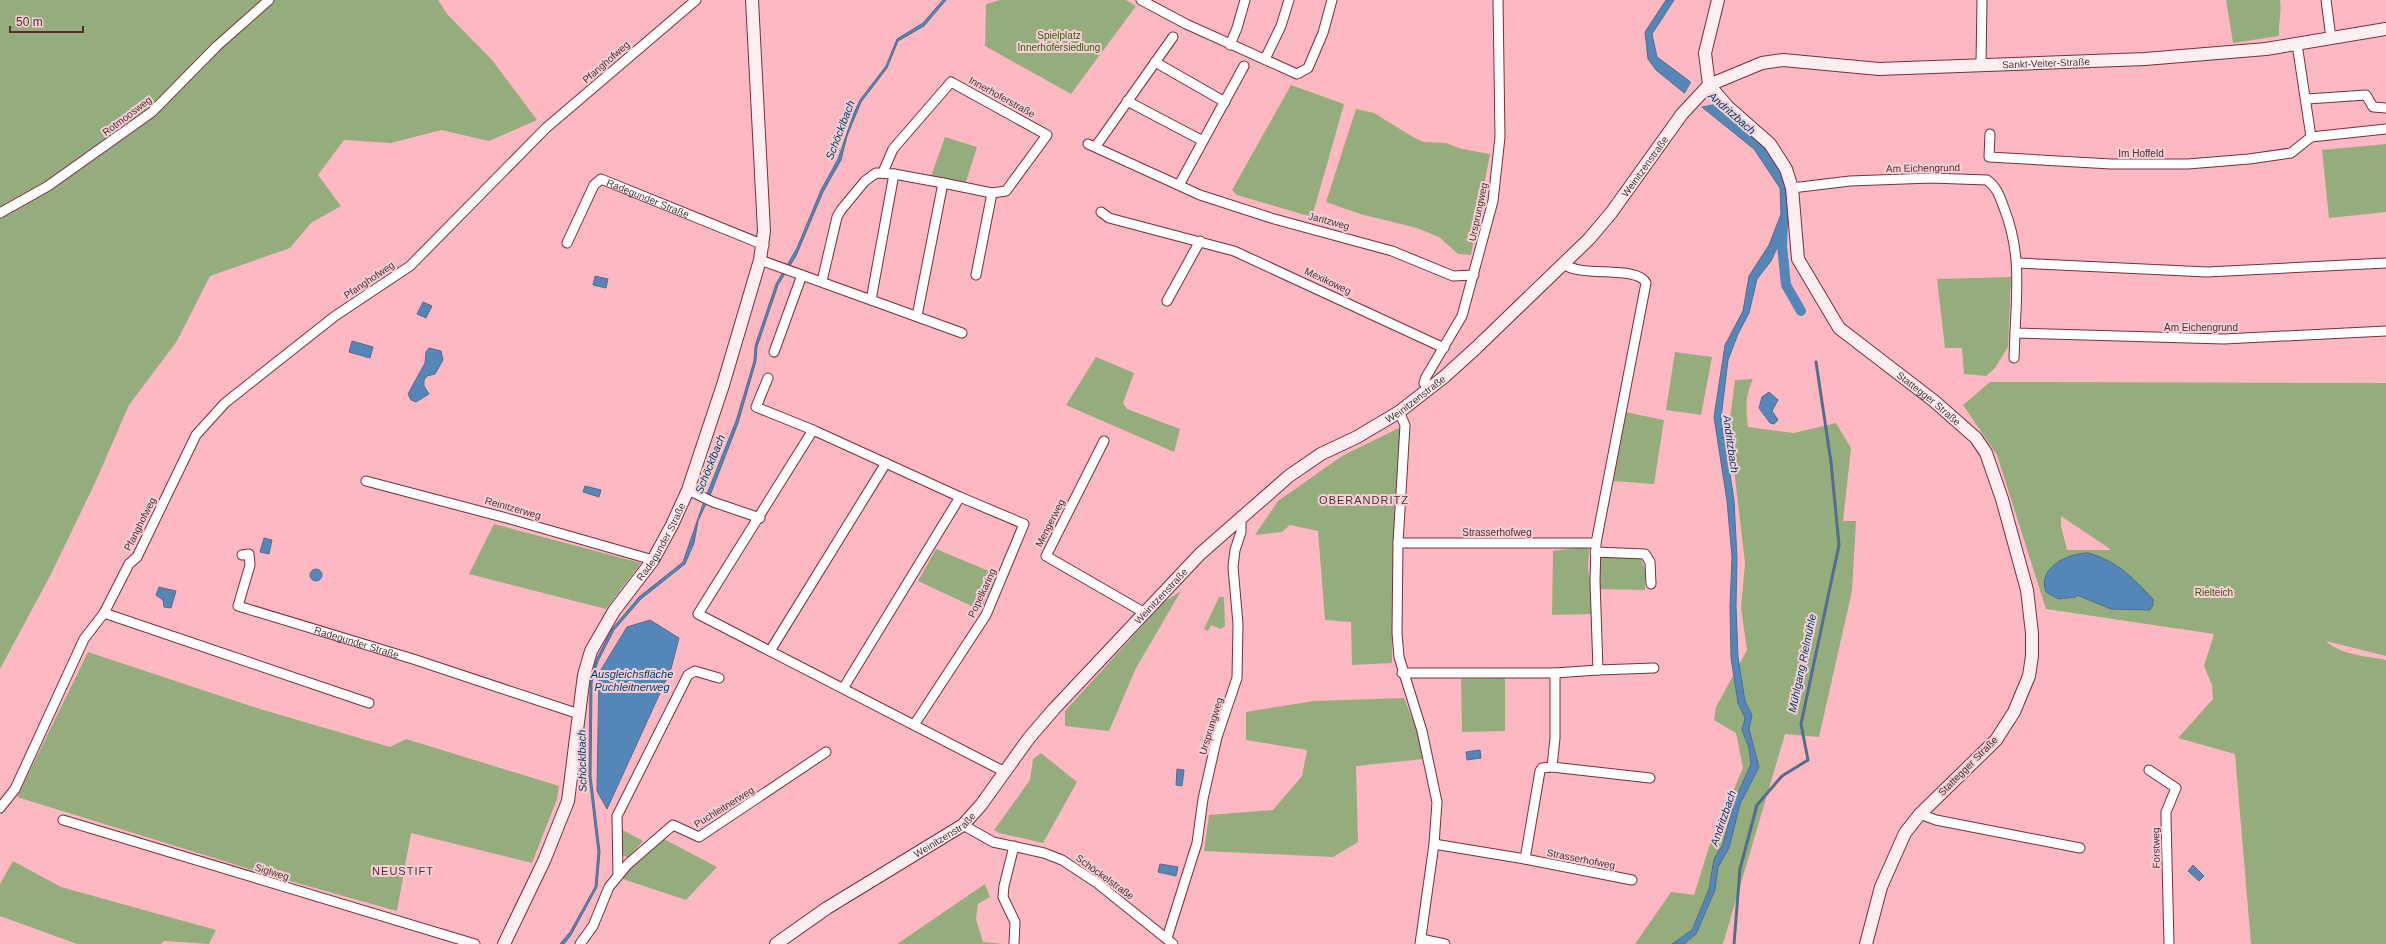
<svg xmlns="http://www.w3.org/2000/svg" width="2386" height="944" viewBox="0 0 2386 944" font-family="Helvetica,sans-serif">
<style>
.green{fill:#95ad7d;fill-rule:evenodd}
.water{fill:#5486b7;stroke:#536c90}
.pier{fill:#feb8c2}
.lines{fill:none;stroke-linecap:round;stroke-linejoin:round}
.stream{stroke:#536c90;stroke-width:3}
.canal{stroke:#5486b7;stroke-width:10}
.street-casing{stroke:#772e3e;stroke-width:11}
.secondary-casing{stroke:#772e3e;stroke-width:14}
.street{stroke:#fff;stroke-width:9}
.secondary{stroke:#fdeff1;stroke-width:12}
.labels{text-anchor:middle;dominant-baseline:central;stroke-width:4;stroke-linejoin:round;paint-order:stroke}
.park-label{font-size:10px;fill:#3a5612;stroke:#f5d0d5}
.street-label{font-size:10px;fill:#502e34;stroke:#f5d0d5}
.water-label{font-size:11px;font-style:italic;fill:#003c6b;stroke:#f5d0d5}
.neighbourhood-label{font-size:11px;letter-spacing:1px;fill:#502e34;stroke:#f5d0d5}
</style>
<rect width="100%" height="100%" fill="#feb8c2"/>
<g class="green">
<path d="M0 0H438L447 14 492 60 537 120 489 141 441 130 391 143 344 140 318 175 341 206 311 223 290 248 210 276 177 341 129 405 95 483 50 576 0 669Z"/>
<path d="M1000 0H1126L1136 6 1071 94 985 46 986 4Z"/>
<path d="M2226 0H2280C2282 12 2278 24 2279 36L2233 43Z"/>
<path d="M1291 85 1344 104 1312 217 1237 195 1232 190Z"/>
<path d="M1356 109 1374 113 1413 137 1424 142 1446 143 1462 149 1490 154 1471 255 1458 254 1439 237 1417 228 1360 214 1326 202Z"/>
<path d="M945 137 977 147 966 182 931 176Z"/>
<path d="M2386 144V212L2329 218 2322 150Z"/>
<path d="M2011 277 2008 347 1995 368 1986 376 1964 374 1962 348H1945L1937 279Z"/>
<path d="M1675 352 1712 357 1701 415 1666 410Z"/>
<path d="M1096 357 1134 373 1123 403 1127 409 1180 429 1174 452 1066 405Z"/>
<path d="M1753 379C1745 394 1746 410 1748 427L1794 433 1836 423 1851 448 1843 521H1856L1852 591 1819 737 1785 734 1723 944H1635L1671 892 1694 895 1709 847 1743 768 1736 733 1714 720 1716 707 1747 650 1741 608 1745 563 1729 426 1735 380Z"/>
<path d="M1990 382 2386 383V656L2326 641C2340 655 2367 656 2386 660V944H2251L2235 754 2178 738 2213 699 2212 685 2204 666 2214 634 2046 609 1997 455 1963 405ZM2061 516 2110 549V550H2067L2061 526Z"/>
<path d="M1625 412 1664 420 1654 484 1612 481Z"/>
<path d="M1401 427 1394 542 1392 663 1352 665 1351 622 1325 620 1318 531 1290 525 1282 532 1255 535 1278 501 1342 456Z"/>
<path d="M494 524 641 563 606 609 469 574Z"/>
<path d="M1584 547 1589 549 1588 567 1594 614 1552 615 1553 551Z"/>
<path d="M936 549 998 575 980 610 918 581Z"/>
<path d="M1599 556 1641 559 1645 569V590L1597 589Z"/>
<path d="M1181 591 1136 668 1109 731 1065 726V711L1164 602Z"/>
<path d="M1219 597H1224L1225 626 1221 629 1211 625 1208 631 1204 629Z"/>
<path d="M88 652 260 709 390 747 406 739 559 786 557 799 532 863 411 833 397 911 272 876 17 797Z"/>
<path d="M1505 678V731L1462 732 1461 679Z"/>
<path d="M1404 698 1419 736 1423 759 1356 766 1358 842 1333 857 1204 851 1209 815 1273 810 1302 776 1307 750 1246 740V712L1314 701Z"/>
<path d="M1041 753 1077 782 1043 843 999 833 994 830 1030 780 1033 759Z"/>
<path d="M621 829 643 841 628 858 623 855Z"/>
<path d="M662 838 717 867 686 900 620 878Z"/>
<path d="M13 861 61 887 216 930 209 944 164 941 161 944H77L0 916V884Z"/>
<path d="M985 884 990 897 978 904 976 919 983 942 1004 944H897Z"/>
</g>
<g class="water">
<path d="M943 0H946L924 26 898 41 887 68 861 102 847 136 841 160 823 192 796 256 778 285 757 347 756 361 738 423 711 493 698 521 694 543 685 564 641 599 614 630 598 661 592 682 591 776 600 852 597 887 571 935 564 944H560L570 932 595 887 598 852 589 776 590 681 596 660 612 629 639 597 683 562 703 504 736 421 754 361 755 346 776 284 797 248 821 190 838 159 854 113 860 100 886 66 897 39 923 23Z"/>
<path d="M1666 0H1674L1652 34 1657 57 1688 80 1770 152 1782 171 1788 190 1790 213 1788 224 1771 261 1757 279 1749 313 1738 334 1728 360 1721 418 1734 500 1737 558 1736 606 1738 657 1745 701 1752 715 1749 729 1759 767 1740 804 1729 848 1718 867 1715 890 1696 934 1684 944H1672L1692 930 1709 889 1714 859 1723 844 1734 802 1751 764 1749 748 1742 730 1745 718 1738 703 1731 658 1730 606 1732 557 1727 501 1714 417 1725 345 1743 311 1749 276 1769 245 1781 214 1780 188 1754 149 1656 70 1648 59 1645 32Z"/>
<path d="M595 276 608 279 606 288 593 285Z"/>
<path d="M423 302 432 306 426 318 417 314Z"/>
<path d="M352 341 373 347 370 358 349 352Z"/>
<path d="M429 348 441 351 443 360 435 374 427 376 424 380V386L429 394 416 402 411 400 408 394 425 363 426 352Z"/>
<path d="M1769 392 1778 400 1772 411 1778 420 1774 424 1770 423 1759 408 1762 397Z"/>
<path d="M585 486 601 490 599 497 583 492Z"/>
<path d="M264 538 272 540 269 554 260 552Z"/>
<path d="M2089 553C2118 562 2132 577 2153 599V605L2150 610 2111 609 2077 595 2076 597 2058 599 2046 592C2037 567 2068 553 2089 553Z"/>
<circle cx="316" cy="575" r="6"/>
<path d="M159 587 176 591 171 608 164 607 163 600 156 595Z"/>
<path d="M650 620 679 638 671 669 607 809 597 791 599 673 627 627Z"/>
<path d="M1480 750 1481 758 1467 760 1466 752Z"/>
<path d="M1177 769 1184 770 1182 786 1176 785Z"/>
<path d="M1160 864 1178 867 1176 876 1158 872Z"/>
<path d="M2193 865 2204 876 2199 881 2188 871Z"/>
</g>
<path class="pier" d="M1692 81 1695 83 1718 103 1700 107 1684 95Z"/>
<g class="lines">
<path class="stream" d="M1734 944 1740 869 1757 805 1782 776 1808 760 1801 724 1839 545 1831 462 1816 362"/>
<path class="canal" d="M1783 223 1782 246 1786 285 1801 311"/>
<g class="street-casing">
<g id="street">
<path d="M1141 0 1186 24 1297 74 1308 68 1323 33 1332 0"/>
<path d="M2326 0 2331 38"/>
<path d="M1230 45 1237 28 1245 0"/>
<path d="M1265 59 1281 26 1289 0"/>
<path d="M1155 62 1225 102"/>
<path d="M1981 64 1982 0"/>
<path d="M2307 99 2366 95 2373 107 2386 108"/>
<path d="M1127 101 1203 141"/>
<path d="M1990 134 1989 157 2111 164H2188L2249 159 2291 153 2311 137 2297 44"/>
<path d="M2311 137 2386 129"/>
<path d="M1088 144 1200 195 1271 218 1392 251 1453 276 1474 275"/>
<path d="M1096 146 1173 37"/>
<path d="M883 172 893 149 951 82 1047 135 1006 191 992 193 943 183 917 316"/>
<path d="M894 174 871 300 962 333"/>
<path d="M1179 185 1244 66"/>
<path d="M1792 188 1850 181 1931 178 1987 180C1997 187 2000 197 2004 208 2021 251 2017 288 2015 333L2224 339 2386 331"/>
<path d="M1101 212 1109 218 1234 251 1444 348"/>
<path d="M0 213 48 186 152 112 217 46 269 0"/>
<path id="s1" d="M567 243 594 185 601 179 764 245"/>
<path d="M760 260 871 300"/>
<path d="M2018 263 2207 272 2386 263"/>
<path d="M1564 264C1580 278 1638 265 1646 283L1596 543 1595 581 1598 670 1654 668"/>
<path d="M976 275 992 193"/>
<path d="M822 281 837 217 841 210 865 181 876 173 894 174 943 183"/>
<path d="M1167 301 1200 241"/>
<path d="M774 352 802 275"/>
<path d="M2014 358 2015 333"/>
<path d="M768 378 756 407 813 430"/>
<path d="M1430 389 1424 383 1426 377 1462 316 1493 201 1500 137 1498 0"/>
<path d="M1399 412 1405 425 1398 543H1596"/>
<path d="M1104 441 1046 556 1145 613"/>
<path d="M366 481 510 519 653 560"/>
<path d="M688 490 713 502 760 518"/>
<path d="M1398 543 1397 633 1399 657 1422 731 1437 802 1434 844 1420 944"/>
<path d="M1595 552 1645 554 1650 562 1651 584"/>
<path id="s2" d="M242 555 249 554 250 565 238 606 413 659 579 714"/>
<path d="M104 613 369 703"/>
<path d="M770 651 886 463"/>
<path d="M1402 673H1555L1598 670"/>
<path d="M1555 673V738L1552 767 1542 768 1540 771 1525 859 1632 880"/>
<path d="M844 687 960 497 813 430 698 614 1005 772"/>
<path d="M914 725 986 615 1024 524 960 497"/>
<path d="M1552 767 1650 778"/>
<path d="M2149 770 2176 788 2166 812V818L2169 944"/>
<path d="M0 808 15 789 84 639 104 613 129 564 137 557 196 435 225 403 335 316 410 266 546 128 696 0"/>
<path d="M1920 814 1936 820 2080 848"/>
<path d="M63 820 475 944"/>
<path d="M963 825 993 842 1044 853 1062 860 1097 883 1173 944"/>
<path d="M1434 844 1525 859"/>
<path d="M1014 846 1004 886 1003 897 1015 922 1014 944"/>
<path d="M618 875 617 816 688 675 695 671 719 678"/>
<path d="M1167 938 1197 843 1203 799 1217 737 1237 678 1238 624 1233 567 1235 550 1241 532V516"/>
<path d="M1421 939 1445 944"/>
<path d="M580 944 593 926 609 887 628 864 673 825 699 837 826 752"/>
</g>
</g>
<g class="secondary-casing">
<g id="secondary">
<path id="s3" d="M1718 0 1705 53 1709 85 1728 107 1770 144 1786 169 1792 188 1798 259 1839 328 1934 401 1976 438 1986 453 2002 499 2027 590 2032 633V656L2029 676 2014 712 1996 740 1920 814 1905 833 1881 887 1866 944"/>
<path id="s4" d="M504 944 544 861 568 801 584 675 591 651 614 611 653 560 672 525 688 490 723 385 760 260 764 231 752 0"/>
<path id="s5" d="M776 944 827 908 963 825 981 805 1029 738 1054 709 1200 554 1289 476 1321 454 1357 437 1399 412 1444 377 1476 348 1589 239 1611 213 1682 114 1709 85 1762 63 1783 60 1879 69 2145 59 2266 49 2386 29"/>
</g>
</g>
<use href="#street" class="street"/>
<use href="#secondary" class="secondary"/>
</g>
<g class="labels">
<g class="park-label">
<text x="1059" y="35">Spielplatz<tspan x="1059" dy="12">Innerhofersiedlung</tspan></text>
<text x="2214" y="592">Rielteich</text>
</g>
<g class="street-label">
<text transform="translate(606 62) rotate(-41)">Pfanghofweg</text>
<text stroke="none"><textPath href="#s5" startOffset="1623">Sankt-Veiter-Straße</textPath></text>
<text transform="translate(1002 97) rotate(29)">Innerhoferstraße</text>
<text transform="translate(127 116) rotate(-37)">Rotmoosweg</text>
<text x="2141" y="153">Im Hoffeld</text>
<text stroke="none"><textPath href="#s5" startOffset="1177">Weinitzenstraße</textPath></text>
<text transform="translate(1923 168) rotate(-1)">Am Eichengrund</text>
<text stroke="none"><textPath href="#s1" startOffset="124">Radegunder Straße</textPath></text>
<text transform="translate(1478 212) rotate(-78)">Ursprungweg</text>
<text transform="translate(1329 221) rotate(15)">Jaritzweg</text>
<text transform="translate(369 280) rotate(-34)">Pfanghofweg</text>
<text transform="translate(1328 281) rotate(25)">Mexikoweg</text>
<text x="2201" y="327">Am Eichengrund</text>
<text stroke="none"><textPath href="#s5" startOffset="849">Weinitzenstraße</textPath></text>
<text stroke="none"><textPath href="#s3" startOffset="487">Stattegger Straße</textPath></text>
<text transform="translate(513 508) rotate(16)">Reinitzerweg</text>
<text transform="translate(1050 523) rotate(-63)">Mengerweg</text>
<text transform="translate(140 524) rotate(-63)">Pfanghofweg</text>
<text x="1497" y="532">Strasserhofweg</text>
<text stroke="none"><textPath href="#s4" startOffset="439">Radegunder Straße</textPath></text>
<text transform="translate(982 593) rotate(-65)">Popelkaring</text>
<text stroke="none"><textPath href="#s5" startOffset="525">Weinitzenstraße</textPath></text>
<text stroke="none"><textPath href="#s2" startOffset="185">Radegunder Straße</textPath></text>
<text transform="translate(1211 726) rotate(-73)">Ursprungweg</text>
<text transform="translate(1968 766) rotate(-45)">Stattegger Straße</text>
<text transform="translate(724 807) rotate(-32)">Puchleitnerweg</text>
<text stroke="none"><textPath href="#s5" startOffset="201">Weinitzenstraße</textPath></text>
<text transform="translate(2156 848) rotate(-91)">Forstweg</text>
<text transform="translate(1581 859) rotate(11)">Strasserhofweg</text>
<text transform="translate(272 872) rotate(17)">Siglweg</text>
<text transform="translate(1105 877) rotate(36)">Schöckelstraße</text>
</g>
<g class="water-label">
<text transform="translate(1732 113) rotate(41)">Andritzbach</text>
<text transform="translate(840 130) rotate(-69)">Schöcklbach</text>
<text transform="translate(1731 444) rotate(82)">Andritzbach</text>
<text transform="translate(710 464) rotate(-68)">Schöcklbach</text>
<text transform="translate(1802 663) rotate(-78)">Mühlgang Rielmühle</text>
<text x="632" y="674">Ausgleichsfläche<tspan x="632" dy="13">Puchleitnerweg</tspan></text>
<text transform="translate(582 761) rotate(-91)">Schöcklbach</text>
<text transform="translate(1723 818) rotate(-71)">Andritzbach</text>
</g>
<g class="neighbourhood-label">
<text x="1364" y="500">OBERANDRITZ</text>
<text x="403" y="871">NEUSTIFT</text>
</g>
</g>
<path d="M10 26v6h73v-6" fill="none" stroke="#502e34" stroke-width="2"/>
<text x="16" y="26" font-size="12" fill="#502e34" stroke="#f5d0d5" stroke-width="3" paint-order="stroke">50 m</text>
</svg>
